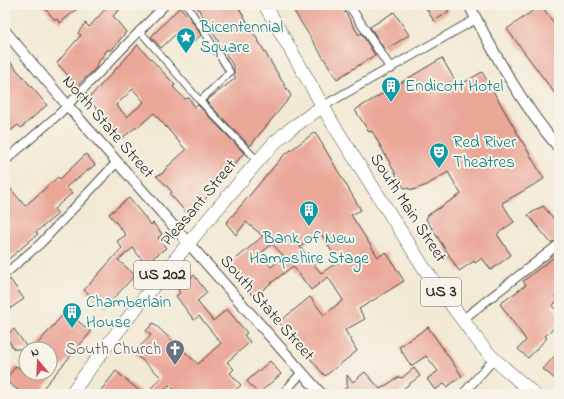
<svg xmlns="http://www.w3.org/2000/svg" width="564" height="399" viewBox="0 0 564 399" font-family="'Indie Flower',sans-serif">
<style>
.building{fill:#eaa697;fill-rule:evenodd}
.lines{fill:none;stroke-linecap:round;stroke-linejoin:round}
.pedestrian-casing{stroke:#494844;stroke-width:8}
.minor-casing{stroke:#494844;stroke-width:10}
.tertiary-casing{stroke:#494844;stroke-width:12}
.primary-casing{stroke:#494844;stroke-width:14}
.pedestrian{stroke:#fff;stroke-width:6}
.minor{stroke:#fff;stroke-width:8}
.tertiary{stroke:#fff;stroke-width:10}
.primary{stroke:#fff;stroke-width:13}
.labels{text-anchor:middle;dominant-baseline:central;stroke-width:4;stroke-linejoin:round;paint-order:stroke}
.shield{fill:#f7f3e8;stroke:#686764;stroke-width:1}
.shield-label{font-size:16px;font-weight:bold;fill:#2b2b2b}
.culture-label{font-size:17px;fill:#0d838f;stroke:#f7f3e8;text-anchor:start}
.street-label{font-size:17px;fill:#2b2b2b;stroke:#f7f3e8}
.worship-label{font-size:17px;fill:#5b616d;stroke:#f7f3e8;text-anchor:end}
</style>
<rect width="100%" height="100%" fill="#f7f3e8"/>
<filter id="ink" filterUnits="userSpaceOnUse"><feTurbulence type="fractalNoise" baseFrequency=".025" numOctaves="2"/><feDisplacementMap in="SourceGraphic" scale="8" xChannelSelector="R" yChannelSelector="G"/><feConvolveMatrix kernelMatrix="1 2 1 2 8 2 1 2 1" color-interpolation-filters="sRGB"/></filter>
<filter id="wash" filterUnits="userSpaceOnUse"><feTurbulence type="fractalNoise" baseFrequency=".012" numOctaves="4" result="noise"/><feDisplacementMap in="SourceGraphic" scale="16" xChannelSelector="R" yChannelSelector="G"/><feGaussianBlur stdDeviation="0.9" result="paint"/><feColorMatrix in="noise" values="0 0 0 0 0 0 0 0 0 0 0 0 0 0 0 0 0 1.4 0 .05"/><feComposite in="paint" operator="in"/></filter>
<g filter="url(#wash)">
<rect width="100%" height="100%" fill="#f2e9d4"/>
<g id="blocks">
<g class="building">
<path d="M42 5H82L60 23 57 19 55 20Z"/>
<path d="M109 5H116L120 9 113 16 126 32 111 51 108 49 96 65 97 67 77 86 57 63 81 35 78 33 85 23 89 27Z"/>
<path d="M196 5H237L291 96 250 146 206 101 236 78 234 75V67Z"/>
<path d="M290 5H341L359 35 361 33 375 55 337 79Z"/>
<path d="M424 5H445L449 12 434 21Z"/>
<path d="M541 5 559 30V99L507 29Z"/>
<path d="M180 7 189 17 201 35 190 45 177 33 161 48 151 37Z"/>
<path d="M394 12 409 35 385 50 370 27Z"/>
<path d="M138 45 175 85 173 87 185 99 189 98 195 107 198 105 244 153 190 217 170 194 172 192 165 184 156 176 163 173 167 167 186 150 154 113 137 128H135L122 138 88 99ZM133 89 144 102 127 117 116 105Z"/>
<path d="M5 56 47 105 21 128 18 125 5 135Z"/>
<path d="M442 58 458 86 482 72 544 179 502 203 514 222 497 234 511 255 491 270 482 258 475 263 474 261 459 271 426 219 428 215 461 194 448 172 427 185 413 190 403 187 372 131 369 132 355 110Z"/>
<path d="M315 132 361 210 351 215 378 257 386 252 404 281 359 309 365 319 345 330 357 351 325 376 279 322 310 297 324 315 343 300 328 277 311 290 293 266 256 295 251 294 250 289 230 264 263 236 246 222 236 235 226 223 283 156ZM320 232 338 262 321 273 300 247ZM272 244 284 256 271 267 259 255Z"/>
<path d="M86 154 95 165 66 187 72 193 54 209 58 214 36 232 38 234 5 262V182L25 206 58 177 60 179Z"/>
<path d="M129 198 151 225 153 223 162 234 158 238 166 248 145 264 133 248 118 260 135 275 105 308 84 290 122 248 117 241 126 235 109 214Z"/>
<path d="M543 206 559 225V239L551 243 528 215Z"/>
<path d="M559 253V292L555 296 557 301 552 306 559 313V323L545 336 547 338 528 358 518 349 526 340 500 304 526 285 523 281Z"/>
<path d="M194 275 207 293 197 301 213 321 227 309 247 333 244 335 250 342 227 362 234 369 230 373 241 385 231 394H180L169 385 161 394H146L161 377 134 353 151 335 146 331 153 323 198 364 221 343 199 316 194 320 176 296 180 293 177 288Z"/>
<path d="M10 279 24 299 5 312V283Z"/>
<path d="M66 311 91 332 44 387 46 389 42 394H23L5 380 16 366 26 373H50V349H33Z"/>
<path d="M428 327 462 376 447 387 445 383 435 390 427 379 438 371 426 356 411 366 399 347Z"/>
<path d="M14 329 28 349H14L5 336Z"/>
<path d="M559 351V374L555 379 543 369Z"/>
<path d="M270 361 281 374 258 394 247 381Z"/>
<path d="M414 368 420 376 396 394H339L347 387V375L353 382 365 372 380 389 399 377 402 378Z"/>
<path d="M116 371 143 394H98Z"/>
</g>
</g>
</g>
<g filter="url(#ink)">
<use href="#blocks" fill-opacity="0" stroke="#494844" stroke-width="1"/>
<g class="lines">
<g class="pedestrian-casing">
<g id="pedestrian">
<path d="M187 5 230 72 200 101"/>
<path d="M139 30 200 101 258 161"/>
</g>
</g>
<g class="minor-casing">
<g id="minor">
<path d="M349 5 391 69"/>
<path d="M323 106 476 19"/>
<path d="M5 161 59 114 165 5"/>
<path d="M5 274 41 243 117 162"/>
<path d="M462 320 559 244"/>
<path d="M283 394 302 372"/>
<path d="M463 394 494 359"/>
</g>
</g>
<g class="tertiary-casing">
<g id="tertiary">
<path d="M469 5C495 55 522 105 559 148"/>
<path d="M5 31 67 105 321 394"/>
</g>
</g>
<g class="primary-casing">
<g id="primary">
<path d="M265 5 333 124 424 268 482 346 494 359 534 394"/>
<path d="M71 394C134 307 202 225 273 144L289 130 323 106"/>
</g>
</g>
<use href="#pedestrian" class="pedestrian"/>
<use href="#minor" class="minor"/>
<use href="#tertiary" class="tertiary"/>
<use href="#primary" class="primary"/>
</g>
</g>
<defs>
<g id="sight-pin" transform="scale(1)"><path d="M0 17L-7.5 6A9.5 9.5 0 1 1 7.5 6Z" fill="#0f9aa8" stroke="#f7f3e8"/><path d="M0-6L1.8-2.2L6-1.7L2.9 1.2L3.7 5.4L0 3.3L-3.7 5.4L-2.9 1.2L-6-1.7L-1.8-2.2Z" fill="#fff"/></g>
<g id="building-pin" transform="scale(1)"><path d="M0 17L-7.5 6A9.5 9.5 0 1 1 7.5 6Z" fill="#0f9aa8" stroke="#f7f3e8"/><path d="M-4-6H4V6H1V3H-1V6H-4ZM-2.5-4.3h1.7v1.8h-1.7ZM.8-4.3h1.7v1.8H.8ZM-2.5-1h1.7V.8h-1.7ZM.8-1h1.7V.8H.8Z" fill="#fff"/></g>
<g id="theatre-pin" transform="scale(1)"><path d="M0 17L-7.5 6A9.5 9.5 0 1 1 7.5 6Z" fill="#0f9aa8" stroke="#f7f3e8"/><path d="M-5-5.5Q0-4 5-5.5V0Q5 5 0 6Q-5 5-5 0ZM-3.3-2.5H-1v1.5H-3.3ZM1-2.5H3.3v1.5H1ZM-2.8 1Q0 5.5 2.8 1Z" fill="#fff"/></g>
<g id="church-pin" transform="scale(1)"><path d="M0 17L-7.5 6A9.5 9.5 0 1 1 7.5 6Z" fill="#6b7280" stroke="#f7f3e8"/><path d="M-1.2-6h2.4v3.5h3.3v2.4h-3.3V6h-2.4V-.1h-3.3v-2.4h3.3Z" fill="#fff"/></g>
</defs>
<g fill-rule="evenodd">
<use href="#sight-pin" x="186" y="37"/>
<use href="#building-pin" x="391" y="86"/>
<use href="#theatre-pin" x="439" y="152"/>
<use href="#building-pin" x="309" y="210"/>
<use href="#building-pin" x="72" y="312"/>
<use href="#church-pin" x="175" y="349"/>
</g>
<g class="labels">
<g class="shield">
<rect x="134" y="261" width="56" height="28" rx="3"/>
<rect x="421" y="278" width="40" height="28" rx="3"/>
</g>
<g class="shield-label">
<text x="162" y="275">US 202</text>
<text x="441" y="292">US 3</text>
</g>
<g class="culture-label">
<text x="200" y="27">Bicentennial<tspan x="200" dy="20">Square</tspan></text>
<text x="405" y="86">Endicott Hotel</text>
<text x="453" y="142">Red River<tspan x="453" dy="20">Theatres</tspan></text>
<text x="309" y="238" text-anchor="middle">Bank of New<tspan x="309" dy="20">Hampshire Stage</tspan></text>
<text x="86" y="302">Chamberlain<tspan x="86" dy="20">House</tspan></text>
</g>
<g class="street-label">
<text transform="translate(108 127) rotate(49)">North State Street</text>
<text transform="translate(199 203) rotate(-50)">Pleasant Street</text>
<text transform="translate(408 208) rotate(57)">South Main Street</text>
<text transform="translate(267 308) rotate(49)">South State Street</text>
</g>
<g class="worship-label">
<text x="161" y="349">South Church</text>
</g>
</g>
<rect width="564" height="399" fill="none" stroke="#f7f3e8" stroke-width="20"/>
<g transform="translate(38 361) rotate(341)"><circle r="19" fill="#f7f3e8" stroke="#a5a39c"/>
<path d="M0-3L7 15L0 10L-7 15Z" fill="#d1495b"/>
<text y="-6" font-size="11" font-weight="bold" text-anchor="middle" fill="#2b2b2b">N</text>
</g>
</svg>
